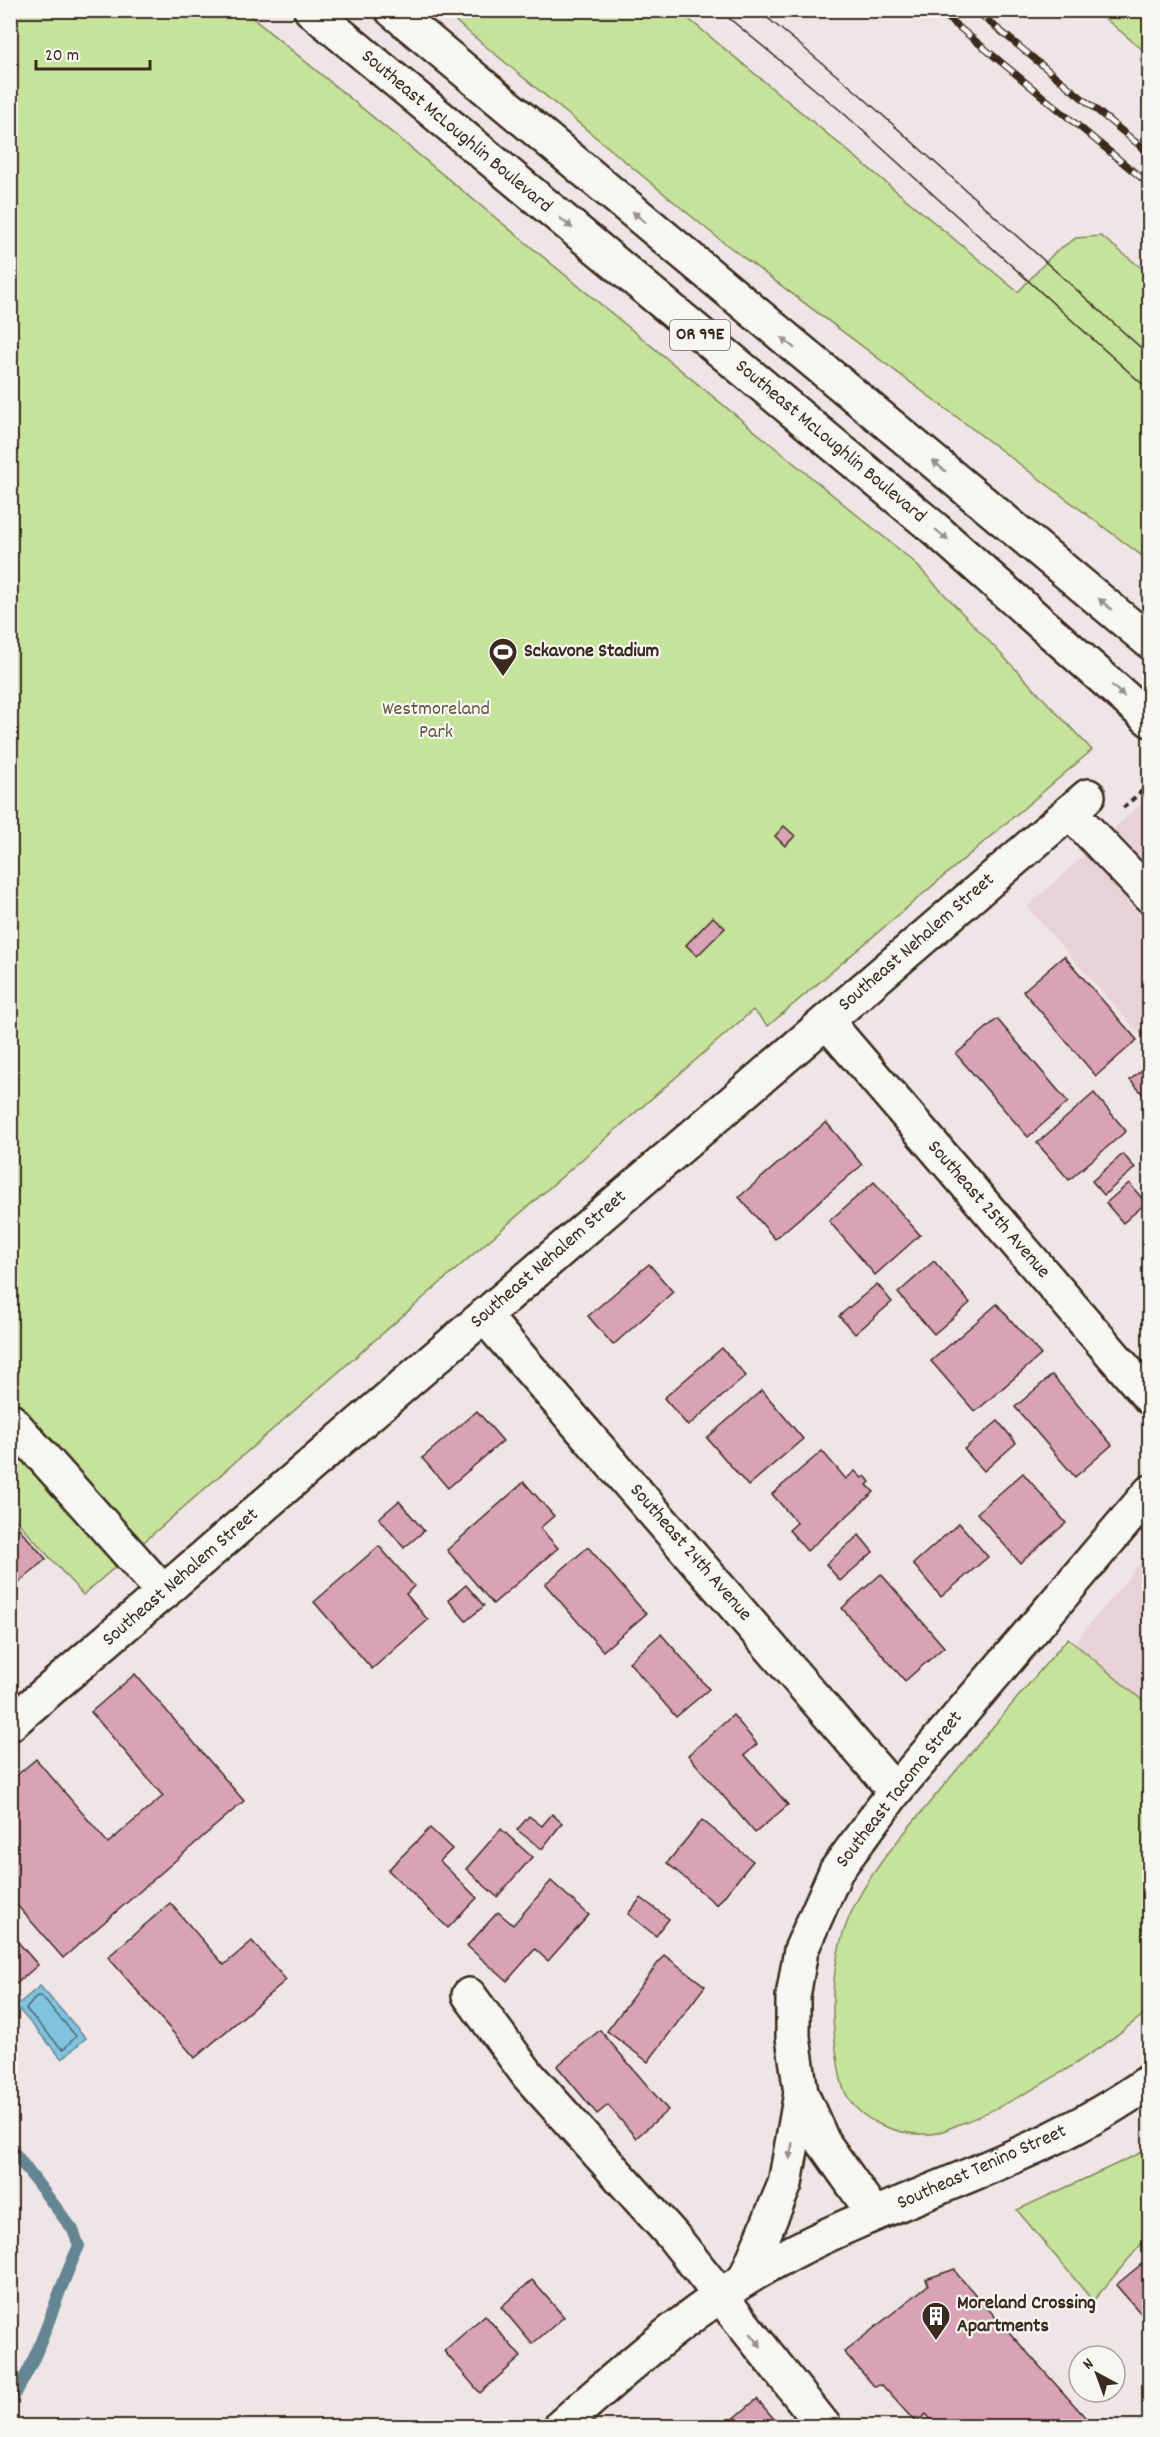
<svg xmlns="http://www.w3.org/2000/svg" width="1160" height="2437" viewBox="0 0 1160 2437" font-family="Dekko,sans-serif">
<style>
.built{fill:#e9d1d8}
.green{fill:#c6e39b;stroke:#80865c;stroke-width:1.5}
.water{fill:#7fc3e0;stroke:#648692;stroke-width:1.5}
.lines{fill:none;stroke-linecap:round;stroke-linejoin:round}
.shore{stroke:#56676c;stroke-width:1.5}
.stream{stroke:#648692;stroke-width:12}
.building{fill:#d9a2b7;stroke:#3b2a1e;stroke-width:1.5}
.minor-casing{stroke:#3b2a1e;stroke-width:38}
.major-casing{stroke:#3b2a1e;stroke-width:38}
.highway-casing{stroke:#3b2a1e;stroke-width:38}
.path{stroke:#3b2a1e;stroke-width:4;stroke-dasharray:6 4.5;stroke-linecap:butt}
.minor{stroke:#f6f6f2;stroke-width:33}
.major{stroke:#f6f6f2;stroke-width:33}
.highway{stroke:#f6f6f2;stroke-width:33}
.tram{stroke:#3b2a1e;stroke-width:1.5}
.rail-casing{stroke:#3b2a1e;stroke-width:7}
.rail{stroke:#f6f6f2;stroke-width:4.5;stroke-dasharray:14;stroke-linecap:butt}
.oneway{fill:#989088}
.labels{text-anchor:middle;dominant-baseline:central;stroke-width:4.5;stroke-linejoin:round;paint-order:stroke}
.shield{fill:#f6f6f2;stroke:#73675e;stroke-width:1.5}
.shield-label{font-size:18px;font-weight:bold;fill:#3b2a1e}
.street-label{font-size:20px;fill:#3b2a1e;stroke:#f6f6f2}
.poi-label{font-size:20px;font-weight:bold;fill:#3b2a1e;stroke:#f6f6f2;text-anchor:start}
.park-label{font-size:20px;fill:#5e583d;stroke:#f6f6f2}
</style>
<rect width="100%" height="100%" fill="#f0e5e6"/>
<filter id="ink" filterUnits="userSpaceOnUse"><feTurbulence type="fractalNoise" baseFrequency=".0167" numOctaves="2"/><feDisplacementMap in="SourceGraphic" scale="12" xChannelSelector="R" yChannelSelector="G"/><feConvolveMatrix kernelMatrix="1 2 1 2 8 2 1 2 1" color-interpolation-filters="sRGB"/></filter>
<g filter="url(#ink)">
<g class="built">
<path d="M1141 804 1149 813V1045L1027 907Z"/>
<path d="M1149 1553V1706L1074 1643Z"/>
</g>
<g class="green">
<path d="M11 11H244L913 561 1092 750 768 1026 753 1010 83 1595 11 1514Z"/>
<path d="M443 11H679L1018 292 1056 251 1076 238 1101 236 1149 274V561L719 239Z"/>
<path d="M1096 11H1149V55Z"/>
<path d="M1068 1638 1149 1706V2010C1096 2054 1024 2099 960 2124 951 2127 939 2134 930 2134 899 2136 859 2122 845 2092 840 2082 839 2068 837 2057 830 2011 831 1959 850 1915 870 1869 908 1829 940 1790 983 1739 1025 1688 1068 1638Z"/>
<path d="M1149 2149V2235L1093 2301 1017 2210Z"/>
</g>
<path class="water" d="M40 1986 86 2038 62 2059 16 2006Z"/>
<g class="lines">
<path class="shore" d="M37 1996H41L76 2036 64 2049 61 2048 26 2009Z"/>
<path class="stream" d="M10 2147 73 2230 79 2246C54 2297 42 2355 10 2402"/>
</g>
<g class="building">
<path d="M784 826 795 836 785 846 775 836Z"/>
<path d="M713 917 725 928 697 956 686 945Z"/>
<path d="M1064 956 1137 1040 1096 1076 1023 991Z"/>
<path d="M997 1019 1068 1102 1028 1137 956 1054Z"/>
<path d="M1150 1063V1102L1130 1080Z"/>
<path d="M1094 1093 1126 1131 1069 1180 1037 1143Z"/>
<path d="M826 1122 862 1165 775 1239 739 1197Z"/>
<path d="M1123 1154 1135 1168 1104 1195 1092 1181Z"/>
<path d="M874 1182 920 1235 875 1275 829 1221Z"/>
<path d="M1129 1183 1146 1203 1123 1223 1106 1203Z"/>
<path d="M934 1261 970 1303 934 1334 898 1293Z"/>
<path d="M649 1264 673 1292 613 1345 588 1316Z"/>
<path d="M877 1284 892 1302 855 1334 839 1316Z"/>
<path d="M997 1304 1041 1355 975 1412 931 1361Z"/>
<path d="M722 1348 746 1376 688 1426 664 1398Z"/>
<path d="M1052 1375 1112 1445 1075 1477 1015 1407Z"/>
<path d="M762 1390 803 1439 748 1486 707 1438Z"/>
<path d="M477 1411 503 1441 448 1488 422 1458Z"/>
<path d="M998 1421 1016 1443 984 1471 964 1449Z"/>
<path d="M822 1451 846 1479 855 1471 862 1478 865 1476 870 1482 867 1485 874 1492 807 1551 789 1530 797 1523 772 1494Z"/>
<path d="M1023 1473 1066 1523 1020 1563 977 1513Z"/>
<path d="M524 1482 554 1516 540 1528 558 1548 493 1604 447 1550Z"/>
<path d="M399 1501 424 1531 404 1548 379 1518Z"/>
<path d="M10 1518 46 1559 10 1590Z"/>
<path d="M959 1523 988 1557 941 1597 913 1564Z"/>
<path d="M859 1535 873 1552 840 1581 826 1564Z"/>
<path d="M379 1546 414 1586 406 1594 428 1620 372 1669 314 1602Z"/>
<path d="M588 1547 646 1614 603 1651 545 1584Z"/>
<path d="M881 1574 944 1647 905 1681 842 1608Z"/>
<path d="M466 1585 484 1606 466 1621 448 1600Z"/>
<path d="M661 1634 709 1689 676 1717 629 1662Z"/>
<path d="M135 1674 244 1801 63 1958 10 1897V1781L36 1759 108 1843 163 1796 91 1712Z"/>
<path d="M733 1715 757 1744 745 1755 788 1805 755 1833 688 1755Z"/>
<path d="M552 1814 562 1823 542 1849 517 1830 529 1816 542 1826Z"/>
<path d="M702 1820 753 1861 717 1905 667 1863Z"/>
<path d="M430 1828 452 1849 440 1861 477 1898 448 1928 388 1870Z"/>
<path d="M501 1829 532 1857 497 1897 466 1869Z"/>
<path d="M551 1881 589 1915 548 1961 535 1949 507 1981 467 1946 498 1912 513 1925Z"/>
<path d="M641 1898 669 1919 656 1936 628 1914Z"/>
<path d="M170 1903 224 1965 252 1941 286 1980 195 2058 108 1957Z"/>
<path d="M10 1933 38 1965 10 1989Z"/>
<path d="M664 1955 705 1986 648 2062 607 2031Z"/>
<path d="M600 2030 668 2110 636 2138 608 2105 597 2114 557 2066Z"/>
<path d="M1150 2257V2324L1116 2285Z"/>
<path d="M955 2269 957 2274 1093 2426H937L926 2414 916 2423 882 2385 874 2386 844 2352 928 2285 926 2279Z"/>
<path d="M532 2280 564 2317 532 2344 501 2307Z"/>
<path d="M485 2315 521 2357 480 2393 444 2351Z"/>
<path d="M757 2399 780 2426H725Z"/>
</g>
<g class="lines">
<g class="minor-casing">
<g id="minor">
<path d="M1070 812 1150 896"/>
<path d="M827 1022 1150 1398"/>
<path d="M484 1316 895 1791"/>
<path d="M10 1420 164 1593"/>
<path d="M10 1724 1088 796"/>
<path d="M469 1995 528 2075 672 2235 824 2426"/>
<path d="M801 2093 823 2142 874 2214"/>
</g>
</g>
<g class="major-casing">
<g id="major">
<path d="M745 2279 785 2184 801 2093 793 2037V1997L801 1950 836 1871 895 1791 1150 1492"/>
<path d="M561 2426C634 2361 705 2297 793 2252 911 2191 1042 2159 1150 2081"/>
</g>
</g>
<g class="highway-casing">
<g id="highway">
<path d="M311 10 935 529 1150 720"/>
<path d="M392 10 1150 642"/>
</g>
</g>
<path class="path" d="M1123 808 1143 790"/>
<use href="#minor" class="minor"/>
<use href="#major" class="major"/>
<use href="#highway" class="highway"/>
<g class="tram">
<path d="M719 10 841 111 1150 391"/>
<path d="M758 10 858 93 1150 356"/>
</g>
<g class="rail-casing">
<g id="rail">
<path d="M938 10 1150 185"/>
<path d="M975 10 1150 154"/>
</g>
</g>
<use href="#rail" class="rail"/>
</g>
<defs><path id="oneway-solid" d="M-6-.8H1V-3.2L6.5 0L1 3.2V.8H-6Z" transform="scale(1.5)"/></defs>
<g class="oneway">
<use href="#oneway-solid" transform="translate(639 217) rotate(-140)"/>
<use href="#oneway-solid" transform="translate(566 223) rotate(40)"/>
<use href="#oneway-solid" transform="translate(788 343) rotate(-141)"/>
<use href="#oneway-solid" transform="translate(939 466) rotate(-141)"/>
<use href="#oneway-solid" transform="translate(942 535) rotate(41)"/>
<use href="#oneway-solid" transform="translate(1105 604) rotate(-140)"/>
<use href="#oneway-solid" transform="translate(1118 691) rotate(43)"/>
<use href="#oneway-solid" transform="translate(791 2151) rotate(100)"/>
<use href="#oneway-solid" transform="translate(756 2340) rotate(52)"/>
</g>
</g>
<defs>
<g id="stadium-pin" transform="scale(1.5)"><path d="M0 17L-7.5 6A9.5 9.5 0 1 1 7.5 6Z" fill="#3b2a1e" stroke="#f6f6f2"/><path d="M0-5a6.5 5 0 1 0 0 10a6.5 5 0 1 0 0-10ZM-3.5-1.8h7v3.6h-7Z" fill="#fff"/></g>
<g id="building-pin" transform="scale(1.5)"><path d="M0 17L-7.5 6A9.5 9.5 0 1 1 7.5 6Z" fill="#3b2a1e" stroke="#f6f6f2"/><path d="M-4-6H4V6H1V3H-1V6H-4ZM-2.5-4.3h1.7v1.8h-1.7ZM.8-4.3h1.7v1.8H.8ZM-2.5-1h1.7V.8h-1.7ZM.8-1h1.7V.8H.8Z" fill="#fff"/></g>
</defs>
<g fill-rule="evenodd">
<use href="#stadium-pin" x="503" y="652"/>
<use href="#building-pin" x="936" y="2316"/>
</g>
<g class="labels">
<rect class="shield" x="670" y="320" width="60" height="30" rx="4.5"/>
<g class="shield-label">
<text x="700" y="335">OR 99E</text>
</g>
<g class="street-label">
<text transform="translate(456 132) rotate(40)">Southeast McLoughlin Boulevard</text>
<text transform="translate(830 442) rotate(40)">Southeast McLoughlin Boulevard</text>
<text transform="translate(917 943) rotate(-41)">Southeast Nehalem Street</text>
<text transform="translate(988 1210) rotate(49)">Southeast 25th Avenue</text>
<text transform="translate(549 1260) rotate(-41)">Southeast Nehalem Street</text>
<text transform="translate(690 1553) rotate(49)">Southeast 24th Avenue</text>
<text transform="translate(181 1578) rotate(-41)">Southeast Nehalem Street</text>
<text transform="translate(900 1790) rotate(-52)">Southeast Tacoma Street</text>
<text transform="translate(982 2168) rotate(-24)">Southeast Tenino Street</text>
</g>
<g class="poi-label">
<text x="524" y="652">Sckavone Stadium</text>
<text x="957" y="2304">Moreland Crossing<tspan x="957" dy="23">Apartments</tspan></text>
</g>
<g class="park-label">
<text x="436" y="710">Westmoreland<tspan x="436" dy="23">Park</tspan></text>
</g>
</g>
<rect width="1160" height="2437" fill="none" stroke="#f6f6f2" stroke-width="36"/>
<rect x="18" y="18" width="1124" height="2401" fill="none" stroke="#3b2a1e" stroke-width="2" filter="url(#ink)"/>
<g transform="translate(1097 2374) rotate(319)"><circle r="28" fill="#f6f6f2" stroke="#aba49d" stroke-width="1.5"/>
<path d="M0-4.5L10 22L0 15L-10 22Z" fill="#3b2a1e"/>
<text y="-9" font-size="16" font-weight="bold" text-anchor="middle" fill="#3b2a1e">N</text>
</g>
<path d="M36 60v9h114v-9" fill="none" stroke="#3b2a1e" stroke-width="3"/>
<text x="45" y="60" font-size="18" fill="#3b2a1e" stroke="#f6f6f2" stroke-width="4.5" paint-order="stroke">20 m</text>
</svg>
